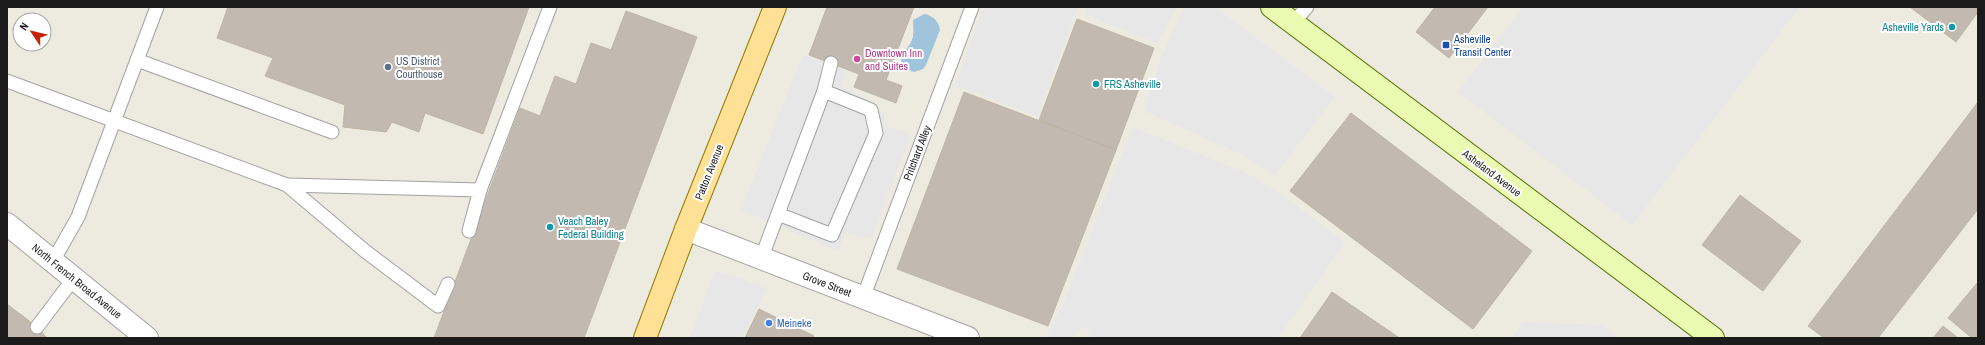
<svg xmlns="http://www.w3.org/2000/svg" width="1985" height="345" viewBox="0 0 1985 345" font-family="'Archivo Narrow',sans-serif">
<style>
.parking{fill:#e7e7e7}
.water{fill:#9fc4dc}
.building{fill:#c2bab0;stroke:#bfb4a2}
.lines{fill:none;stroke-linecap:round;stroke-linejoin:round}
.lane-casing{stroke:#a2a2a2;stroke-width:15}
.street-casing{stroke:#a2a2a2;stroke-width:24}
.secondary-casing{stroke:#537202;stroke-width:24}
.primary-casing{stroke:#927a00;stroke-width:24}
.lane{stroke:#fff;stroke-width:13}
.street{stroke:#fff;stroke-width:22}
.secondary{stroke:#ebfab1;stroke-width:22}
.primary{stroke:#fee194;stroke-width:22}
.culture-dot{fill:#0f9aa8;stroke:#fff;stroke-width:1.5}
.transit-dot{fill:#1a4fb4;stroke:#fff;stroke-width:1.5}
.hotel-dot{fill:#d1479c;stroke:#fff;stroke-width:1.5}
.service-dot{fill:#5c6f8a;stroke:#fff;stroke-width:1.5}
.shop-dot{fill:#3f7fe0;stroke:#fff;stroke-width:1.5}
.labels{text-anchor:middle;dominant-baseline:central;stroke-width:4;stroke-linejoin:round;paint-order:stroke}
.culture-label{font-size:11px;fill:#0d838f;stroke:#fff;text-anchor:start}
.transit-label{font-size:11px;fill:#164399;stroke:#fff;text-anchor:start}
.hotel-label{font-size:11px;fill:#b23c85;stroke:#fff;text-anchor:start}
.service-label{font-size:11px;fill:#4e5e75;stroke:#fff;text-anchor:start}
.street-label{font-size:11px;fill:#1b1b1b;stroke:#fff}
.shop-label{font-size:11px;fill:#366cbe;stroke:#fff;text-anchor:start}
</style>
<rect width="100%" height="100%" fill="#edebe0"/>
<g class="parking">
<path d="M984 7H1078L1037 117 955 85Z"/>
<path d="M1086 7H1177L1157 43 1084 14Z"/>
<path d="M1184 7H1215L1335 97 1275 175 1243 155 1144 111 1159 62Z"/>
<path d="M1523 7H1800L1632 225 1458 92Z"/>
<path d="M803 54 846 70 842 86 866 99 884 113 886 126 911 134 871 240 846 232 838 251 741 210Z"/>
<path d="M1133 127 1249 174 1296 205 1345 242 1278 338H1087L1090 335 1087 329 1082 327 1072 338H1045L1063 304Z"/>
<path d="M715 270 767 288 742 338H690Z"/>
<path d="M1523 322 1602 325 1618 338H1512Z"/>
</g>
<path class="water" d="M924 14C932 15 939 21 940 30L926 65 923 69 914 72 904 68C895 53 911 50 913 36 914 31 913 25 913 20Z"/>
<g class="building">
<path d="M228 7H529L483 134 425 113 419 132 392 122 386 132 343 127 345 105 265 76 273 58 217 38Z"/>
<path d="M827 7H914L886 80 902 86 896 103 854 87 859 74 809 55Z"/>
<path d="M1435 7H1488L1449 58 1416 32Z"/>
<path d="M1910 7H1978V12L1956 42Z"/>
<path d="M626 11 697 37 584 338H434L520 108 540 116 555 76 576 84 591 43 611 50Z"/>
<path d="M1077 19 1154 48 1116 150 1039 120Z"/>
<path d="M964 92 1116 150 1048 326 897 269Z"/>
<path d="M1978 102V209L1878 338H1824L1808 326Z"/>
<path d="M1351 113 1532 251 1473 329 1290 191Z"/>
<path d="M1740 195 1801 241 1763 291 1702 245Z"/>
<path d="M1978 282V338H1972L1948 318Z"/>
<path d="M1332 292 1398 337 1397 338H1300Z"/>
<path d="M7 304 37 327 46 337 45 338H7Z"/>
<path d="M759 309 814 336 812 338H745Z"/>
<path d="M1943 326 1958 338H1933Z"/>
</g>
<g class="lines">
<g class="lane-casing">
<g id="lane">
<path d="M1293 23 1307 7"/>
<path d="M137 60 332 132"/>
<path d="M7 81 287 185 365 251 438 306 448 284"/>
<path d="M287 185 480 190 469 231"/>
<path d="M480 190 550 7"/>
<path d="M778 214 832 235 876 133 871 110 824 91"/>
<path d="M761 259 824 91 831 63"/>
<path d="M53 261 78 217 157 7"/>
<path d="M863 298 972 7"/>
<path d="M37 327 74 278"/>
</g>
</g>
<g class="street-casing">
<g id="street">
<path d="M7 224 147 338"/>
<path d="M686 229 968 338"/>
</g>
</g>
<g class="secondary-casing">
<path id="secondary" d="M1272 7 1713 338"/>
</g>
<g class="primary-casing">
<path id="primary" d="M645 338 686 229 775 7"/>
</g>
<use href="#lane" class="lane"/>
<use href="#street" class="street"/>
<use href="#secondary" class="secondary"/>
<use href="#primary" class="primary"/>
</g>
<g class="culture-dot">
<circle cx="1952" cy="27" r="4"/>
<circle cx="1096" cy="84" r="4"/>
<circle cx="550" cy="227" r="4"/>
</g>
<rect class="transit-dot" x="1442" y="41" width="8" height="8" rx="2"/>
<circle class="hotel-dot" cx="857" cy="59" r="4"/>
<circle class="service-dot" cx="388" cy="67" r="4"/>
<circle class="shop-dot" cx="769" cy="323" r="4"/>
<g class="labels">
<g class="culture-label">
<text x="1944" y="27" text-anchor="end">Asheville Yards</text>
<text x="1104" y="84">FRS Asheville</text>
<text x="558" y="221">Veach Baley<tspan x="558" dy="13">Federal Building</tspan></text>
</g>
<g class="transit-label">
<text x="1454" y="39">Asheville<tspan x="1454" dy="13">Transit Center</tspan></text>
</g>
<g class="hotel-label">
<text x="865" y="53">Downtown Inn<tspan x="865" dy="13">and Suites</tspan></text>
</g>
<g class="service-label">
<text x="396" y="61">US District<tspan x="396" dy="13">Courthouse</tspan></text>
</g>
<g class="street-label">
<text transform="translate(917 153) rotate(-69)">Pritchard Alley</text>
<text transform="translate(709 172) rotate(-68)">Patton Avenue</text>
<text transform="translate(1492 173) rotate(37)">Asheland Avenue</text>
<text transform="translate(77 281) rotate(39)">North French Broad Avenue</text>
<text transform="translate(827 284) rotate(21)">Grove Street</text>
</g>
<g class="shop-label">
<text x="777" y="323">Meineke</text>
</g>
</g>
<rect width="1985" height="345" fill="none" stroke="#1b1b1b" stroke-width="16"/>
<g transform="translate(32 32) rotate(305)"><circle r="19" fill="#ffffff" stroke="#a4a4a4"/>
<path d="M0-3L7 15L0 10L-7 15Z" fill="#c62100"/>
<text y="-6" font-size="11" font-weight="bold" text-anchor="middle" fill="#1b1b1b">N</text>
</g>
</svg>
